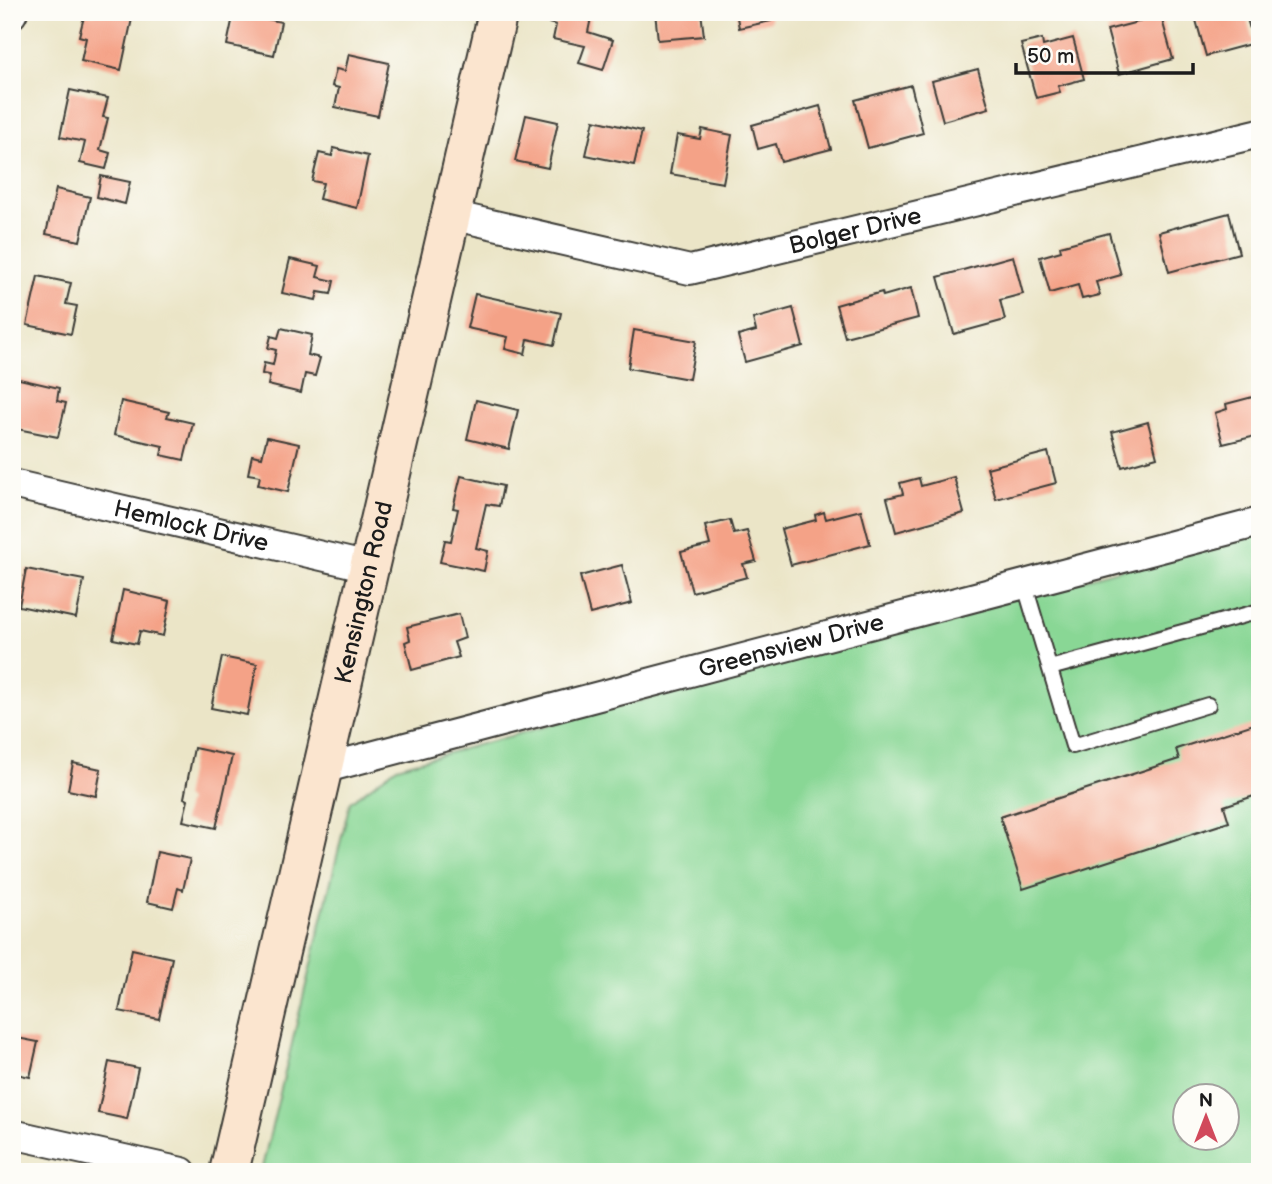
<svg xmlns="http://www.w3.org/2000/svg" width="1272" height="1184" viewBox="0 0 1272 1184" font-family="'Balsamiq Sans',sans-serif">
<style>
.green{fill:#89d795;stroke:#527a58;stroke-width:2;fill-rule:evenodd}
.building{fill:#f4a287}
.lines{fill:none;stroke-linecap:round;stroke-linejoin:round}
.lane-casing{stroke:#3b3a36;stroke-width:18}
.street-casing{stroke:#3b3a36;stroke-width:32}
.secondary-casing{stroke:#3b3a36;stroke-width:42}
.lane{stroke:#fff;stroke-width:14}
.street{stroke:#fff;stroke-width:28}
.secondary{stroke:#fbe5cf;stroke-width:38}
.labels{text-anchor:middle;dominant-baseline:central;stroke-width:5;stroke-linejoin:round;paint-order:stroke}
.street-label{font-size:24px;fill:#1c1c1c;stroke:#fdfcf7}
</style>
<rect width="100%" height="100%" fill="#fdfcf7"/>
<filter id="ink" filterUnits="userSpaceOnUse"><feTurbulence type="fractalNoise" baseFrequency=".0143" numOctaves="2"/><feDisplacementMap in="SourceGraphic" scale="14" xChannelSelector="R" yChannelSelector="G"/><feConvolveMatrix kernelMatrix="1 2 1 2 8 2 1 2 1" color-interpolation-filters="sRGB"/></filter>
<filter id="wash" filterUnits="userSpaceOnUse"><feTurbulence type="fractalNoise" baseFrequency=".00686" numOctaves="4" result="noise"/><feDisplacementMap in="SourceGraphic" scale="28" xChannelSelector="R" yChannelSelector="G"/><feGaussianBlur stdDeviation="1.57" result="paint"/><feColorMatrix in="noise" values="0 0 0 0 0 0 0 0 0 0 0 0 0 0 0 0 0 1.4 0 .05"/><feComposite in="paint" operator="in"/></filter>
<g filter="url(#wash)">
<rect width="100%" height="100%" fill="#ebe5c7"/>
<path class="green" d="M1260 531V1172H261L350 802 397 767ZM1184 1096H1226V1138H1184Z"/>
<g id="blocks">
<g class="building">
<path d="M95 12 133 14 121 70 81 61 86 38 79 36 85 13 94 15Z"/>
<path d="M234 12 281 22 274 55 227 45Z"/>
<path d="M551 12H588L587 17 591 18 588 32 613 40 603 70 579 63 585 46 553 39 556 25 549 23Z"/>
<path d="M655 12H701L704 36 658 40Z"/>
<path d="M736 12H769L771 21 739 28Z"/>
<path d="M1198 12H1245L1254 43 1206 56 1194 13Z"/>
<path d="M1161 16 1173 59 1119 74 1107 30Z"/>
<path d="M1073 38 1084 79 1058 86 1060 92 1036 98 1021 44 1042 39 1043 46Z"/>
<path d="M349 54 389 63 378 116 335 107 339 88 332 86 336 69 345 71Z"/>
<path d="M978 69 989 108 943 121 932 81Z"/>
<path d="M911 85 923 133 868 148 855 100Z"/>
<path d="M70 90 108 98 103 117 108 118 100 150 110 153 106 169 80 163 85 142 60 137Z"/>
<path d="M820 106 831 149 781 162 776 144 758 149 752 125Z"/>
<path d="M526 115 558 122 548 168 515 161Z"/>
<path d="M594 120 642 131 634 165 586 155Z"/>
<path d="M702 129 732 135 723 183 670 174 677 135 700 139Z"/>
<path d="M333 148 368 156 357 208 319 199 323 183 312 181 319 153 332 156Z"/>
<path d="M101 176 130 182 125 204 97 197Z"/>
<path d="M56 189 90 197 80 241 46 234Z"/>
<path d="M1229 213 1239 253 1169 272 1159 232Z"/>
<path d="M1109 233 1121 275 1096 282 1100 295 1082 299 1078 285 1050 293 1040 257 1061 251 1060 246Z"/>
<path d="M1013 256 1023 294 1000 300 1005 320 954 334 938 277Z"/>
<path d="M290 259 320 266 317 277 334 281 331 294 318 292 316 300 282 293Z"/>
<path d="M38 276 71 283 66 304 77 306 71 334 27 325Z"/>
<path d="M911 288 918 318 845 337 836 305 882 292 883 296Z"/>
<path d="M475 294 561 313 554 345 528 339 525 354 505 349 508 337 467 328Z"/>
<path d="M793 308 803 346 745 362 738 336 756 331 753 319Z"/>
<path d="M281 328 312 335 308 355 320 358 315 376 305 374 301 393 268 385 270 375 262 374 264 363 273 365 276 350 268 348 271 336 278 338Z"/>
<path d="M634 330 696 341 689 379 628 368Z"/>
<path d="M15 378 59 388 57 401 66 403 58 437 12 428V410L17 390 12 388Z"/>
<path d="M1260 395V435L1223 444 1215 413 1227 409 1226 404Z"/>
<path d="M476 400 518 410 509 449 467 439Z"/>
<path d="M121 401 169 412 167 417 193 423 184 460 161 455 163 446 114 435Z"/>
<path d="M1148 422 1157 457 1122 467 1112 432Z"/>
<path d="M267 437 299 444 288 492 258 485 260 476 248 474 252 455 262 457Z"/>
<path d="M1048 452 1056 483 996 499 987 468Z"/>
<path d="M461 476 503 486 499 506 486 504 476 548 488 551 484 571 440 562 445 540 451 541 458 509 453 508Z"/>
<path d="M954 477 964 513 896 532 887 498 903 494 900 483 919 478 921 486Z"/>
<path d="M861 510 870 544 791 565 781 529 816 520 815 515 824 512 826 519Z"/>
<path d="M730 520 734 534 747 531 756 561 743 564 747 577 692 592 681 552 710 545 705 526Z"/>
<path d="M622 565 632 603 590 614 580 576Z"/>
<path d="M26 569 84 580 76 618 19 606Z"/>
<path d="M123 590 170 601 163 636 140 631 137 644 113 639Z"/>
<path d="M459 614 465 638 454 642 459 657 412 670 405 642 410 640 407 627Z"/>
<path d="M222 657 257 664 247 715 211 708Z"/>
<path d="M1260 722V794L1224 806 1229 822 1023 889 1000 817 1179 759 1176 749Z"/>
<path d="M194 748 232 756 216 828 183 821 188 800 184 798Z"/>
<path d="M73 763 101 769 96 796 68 790Z"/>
<path d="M157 852 190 859 183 890 178 888 173 908 147 902Z"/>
<path d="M132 949 172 958 159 1019 119 1011Z"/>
<path d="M12 1037 38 1042 30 1077 12 1073Z"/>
<path d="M109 1062 138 1068 127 1119 98 1113Z"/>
</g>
</g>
</g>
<g filter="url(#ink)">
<use href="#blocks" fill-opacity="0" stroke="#3b3a36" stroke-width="2"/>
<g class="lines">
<g class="lane-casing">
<g id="lane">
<path d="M1025 586 1073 746 1208 705"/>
<path d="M1050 668 1260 611"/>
</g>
</g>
<g class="street-casing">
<g id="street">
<path d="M12 14 13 12"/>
<path id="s1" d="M451 215 690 270 1260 133"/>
<path id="s2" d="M12 484 369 567"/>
<path id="s3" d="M322 769 1260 522"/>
<path d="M12 1134 182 1172"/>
</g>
</g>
<g class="secondary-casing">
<g id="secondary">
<path id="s4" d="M229 1172 498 12"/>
</g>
</g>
<use href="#lane" class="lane"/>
<use href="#street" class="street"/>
<use href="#secondary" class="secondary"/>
</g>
</g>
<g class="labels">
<g class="street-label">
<text stroke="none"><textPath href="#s1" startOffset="415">Bolger Drive</textPath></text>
<text stroke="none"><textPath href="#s2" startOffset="184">Hemlock Drive</textPath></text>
<text stroke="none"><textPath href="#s4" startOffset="595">Kensington Road</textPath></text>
<text stroke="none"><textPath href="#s3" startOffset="485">Greensview Drive</textPath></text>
</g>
</g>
<rect width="1272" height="1184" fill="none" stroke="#fdfcf7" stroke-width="42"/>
<g transform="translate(1206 1117)"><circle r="33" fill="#fdfcf7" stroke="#a3a29f" stroke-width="2"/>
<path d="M0-5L12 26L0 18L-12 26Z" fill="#d1495b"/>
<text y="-10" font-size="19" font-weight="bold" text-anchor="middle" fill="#1c1c1c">N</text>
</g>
<path d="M1016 63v10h177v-10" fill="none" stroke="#1c1c1c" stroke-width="3.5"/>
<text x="1027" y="63" font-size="21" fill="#1c1c1c" stroke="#fdfcf7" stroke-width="5" paint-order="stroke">50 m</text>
</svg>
